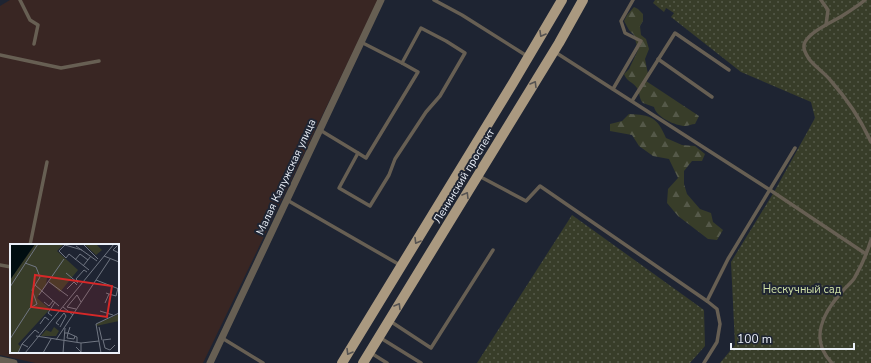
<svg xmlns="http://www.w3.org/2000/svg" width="871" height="363" viewBox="0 0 871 363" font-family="'Nunito Sans',sans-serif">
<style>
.commercial{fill:#392623;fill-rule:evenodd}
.forest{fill:url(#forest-firs)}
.park{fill:url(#park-dots)}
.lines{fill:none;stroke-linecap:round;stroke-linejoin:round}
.service{stroke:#675f53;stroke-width:3.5}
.minor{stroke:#675f53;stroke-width:7}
.primary{stroke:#aa9980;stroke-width:10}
.oneway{stroke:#565351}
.labels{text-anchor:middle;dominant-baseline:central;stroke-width:4;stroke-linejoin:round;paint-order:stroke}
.street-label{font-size:11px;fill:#ebf0f9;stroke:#1e2432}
.park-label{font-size:11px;fill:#cfe0a6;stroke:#1e2432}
.inset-river{fill:none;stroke:#000e11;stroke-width:2}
.inset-road{fill:none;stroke:#707682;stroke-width:1}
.view{fill:#d62828;fill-opacity:0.15;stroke:#d62828;stroke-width:2}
.inset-edge{fill:none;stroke:#ebf0f9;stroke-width:2}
</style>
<defs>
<pattern id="forest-firs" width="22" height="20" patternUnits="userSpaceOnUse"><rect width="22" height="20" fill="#383d29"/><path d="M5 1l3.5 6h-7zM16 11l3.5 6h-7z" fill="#555949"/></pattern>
<pattern id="park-dots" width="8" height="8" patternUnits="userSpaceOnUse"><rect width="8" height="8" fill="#383d29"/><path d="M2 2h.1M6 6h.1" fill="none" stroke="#555949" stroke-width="1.8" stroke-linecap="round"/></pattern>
</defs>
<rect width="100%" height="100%" fill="#1e2432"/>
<path class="commercial" d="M10 0H378L203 363H35L0 355V6ZM11 245H118V352H11Z"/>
<g class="forest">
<path d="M634 7 638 9 643 14V21L640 26 641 35 646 39 649 49 645 59 648 74 646 81 699 116 695 124C692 124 688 126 685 126 676 126 656 117 654 107L643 103C639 99 640 93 637 88 633 82 626 81 624 74L629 69 638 50 634 35 629 30 624 21 627 15Z"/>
<path d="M629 114C651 115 657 117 666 138L682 145 695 146 705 154 702 161H692L684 171V184L687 194 700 209 711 213 713 222 723 230 717 240 708 239 678 216 667 203 668 189 678 178 669 159 653 156 639 146 632 135 610 131V124L622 121Z"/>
</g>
<g class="park">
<path d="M655 0H871V363H720L735 345 731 262 774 192 815 118 811 102 741 72 671 17 674 13 666 8 664 12 653 3Z"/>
<path d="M572 215 704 310 705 346 690 363H477Z"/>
</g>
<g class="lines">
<g class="service">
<path d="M20 0 30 20 38 25 34 44"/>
<path d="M434 0 462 15 527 56"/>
<path d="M821 0 828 10 826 25"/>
<path d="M865 0C858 6 850 11 842 16 832 22 811 31 805 42 802 48 806 54 809 59 815 67 825 73 831 81 847 99 861 120 871 142"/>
<path d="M555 52 770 190 866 254"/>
<path d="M0 55 61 68 99 61"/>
<path d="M658 59 712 97"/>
<path d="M613 89 641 41 625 33 621 21 633 0"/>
<path d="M632 101 675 33 729 70"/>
<path d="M320 130 358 153 339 188 370 206 389 175 395 159 426 112 440 96 465 53 446 41 421 28 402 63 361 42"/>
<path d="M358 153 366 158 418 72 402 63"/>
<path d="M479 176 526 201 540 186 707 301"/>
<path d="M287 200 400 265"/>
<path d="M30 245 47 162"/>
<path d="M0 265 11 267"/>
<path d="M390 321 431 348 493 250"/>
<path d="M379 337 421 363"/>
<path d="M222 338 263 363"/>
<path d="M371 353 387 363"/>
<path d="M704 363 717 342 720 324 717 309 707 301 728 259 795 148"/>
<path d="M832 363C809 340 823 313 841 293 845 287 852 283 855 277 862 265 867 253 871 240"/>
</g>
<g class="minor">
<path d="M0 360 14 363"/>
<path d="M210 363 381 0"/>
</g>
<g class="primary">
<path d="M342 363 513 83 562 0"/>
<path d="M363 363 559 43 583 0"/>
</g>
</g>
<defs><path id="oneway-chevron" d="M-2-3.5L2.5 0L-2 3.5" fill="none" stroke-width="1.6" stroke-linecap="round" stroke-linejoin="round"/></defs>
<g class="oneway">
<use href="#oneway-chevron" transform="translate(542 34) rotate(120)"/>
<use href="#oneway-chevron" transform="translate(534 84) rotate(-59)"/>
<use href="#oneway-chevron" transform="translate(466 195) rotate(-59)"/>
<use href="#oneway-chevron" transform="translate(417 241) rotate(121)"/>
<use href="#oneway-chevron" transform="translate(398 306) rotate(-59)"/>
<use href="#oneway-chevron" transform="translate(349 352) rotate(121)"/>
</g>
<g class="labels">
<g class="street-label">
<text transform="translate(464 176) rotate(-59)">Ленинский проспект</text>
<text transform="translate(286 177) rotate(-65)">Малая Калужская улица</text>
</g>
<g class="park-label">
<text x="802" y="289">Нескучный сад</text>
</g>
</g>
<g transform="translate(10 244)">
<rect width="109" height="109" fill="#1e2432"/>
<path d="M44 83 49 87 46 92H31L36 86 41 88Z" fill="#383d29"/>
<path d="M25 0H54L47 7 68 26 50 48 39 38 42 32 37 34 36 41 27 54 40 65 8 100 11 103 8 109H0V36ZM74 0H86L92 6 86 11ZM109 70V77L86 82V80Z" fill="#383d29"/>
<path d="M2 0H25L0 36V3Z" fill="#000e11"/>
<path class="inset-river" d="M0 19 12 0M0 24 15 0"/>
<path class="inset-road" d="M73 0 88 15M109 0 103 6 109 9M66 2 87 17M72 6 55 1 49 7 56 14 59 10 79 26M94 12 109 18M65 16 70 10 78 16M73 22 81 12M56 29 68 39M86 36 109 45M39 38 58 52M69 38 66 35 74 26 77 28M25 41 49 62M0 43 28 0M57 45 64 38 67 41M99 50 106 52 108 44M29 51 54 15M34 58 39 62 43 57M95 59 99 50 96 49M53 63 63 71M66 65 57 63 67 51 71 58M90 67 103 71M42 72 38 69 45 58M30 80 35 73 39 76M49 81 46 79 54 69 56 72 50 83M60 83 58 89 67 93V98M89 83 92 96M54 89H58L57 94 64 95 65 92M26 92 71 99 89 97M0 95 20 64 27 60 22 46 30 33 26 23 15 19M101 95 93 96 95 104 100 106 105 101M46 96 100 15M12 100 25 86 29 89M66 103 71 108V99M8 109 12 100 18 103M15 109 104 0M33 109 41 95M53 109 55 84M91 109 86 80 109 69"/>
<path class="view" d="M25 31 102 42 97 73 21 63Z"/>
<rect width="109" height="109" class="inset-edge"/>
</g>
<path d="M731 343v6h123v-6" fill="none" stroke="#ebf0f9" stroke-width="2"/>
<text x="737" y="343" font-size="12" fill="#ebf0f9" stroke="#1e2432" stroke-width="3" paint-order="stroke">100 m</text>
</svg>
